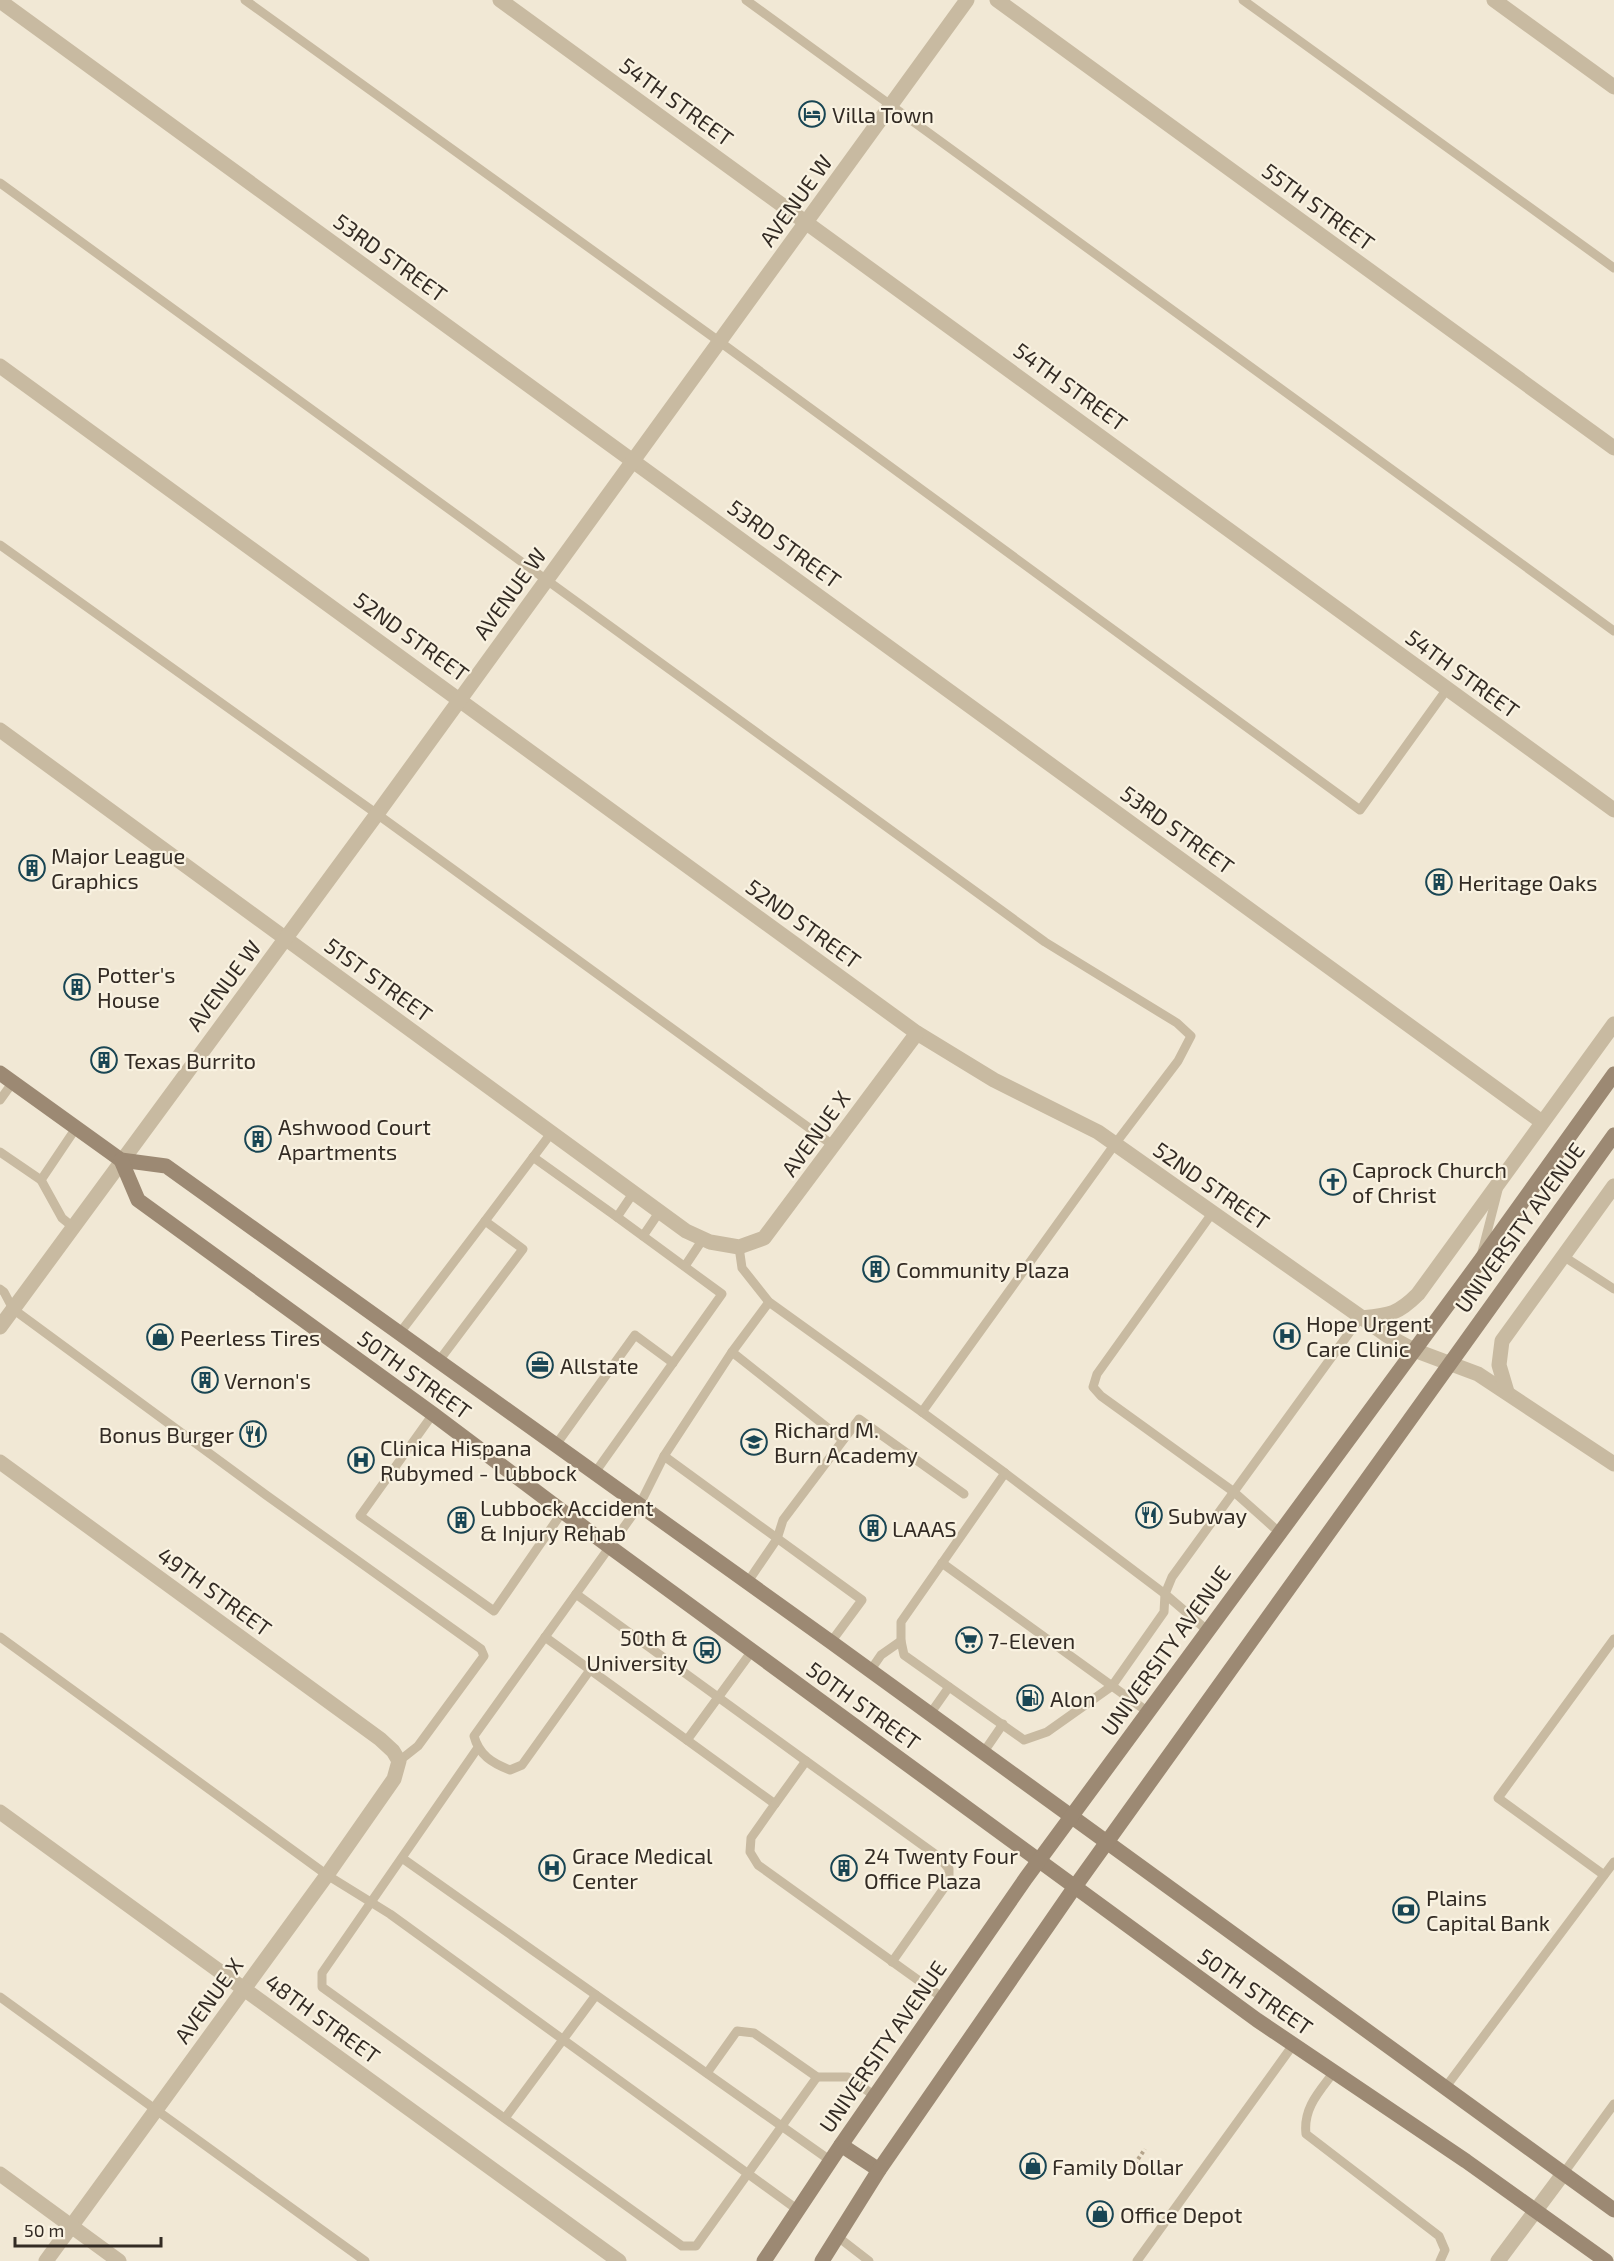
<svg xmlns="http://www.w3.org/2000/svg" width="1614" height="2261" viewBox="0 0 1614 2261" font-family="'Exo 2',sans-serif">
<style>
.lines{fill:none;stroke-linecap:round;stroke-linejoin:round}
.path{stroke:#b4a48c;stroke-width:4;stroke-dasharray:3 3;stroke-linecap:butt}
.lane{stroke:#c8baa1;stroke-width:9}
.street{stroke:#c8baa1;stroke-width:15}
.secondary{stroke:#9c8973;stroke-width:15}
.labels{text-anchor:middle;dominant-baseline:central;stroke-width:4.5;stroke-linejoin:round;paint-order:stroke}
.street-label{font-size:22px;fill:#332b24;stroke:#f9f2e1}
.poi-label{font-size:22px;fill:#332b24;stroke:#f9f2e1;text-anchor:start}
</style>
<rect width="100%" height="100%" fill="#f1e8d5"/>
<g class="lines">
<path class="path" d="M1128 2174 1145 2149"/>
<g class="lane">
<path d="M245 0 720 342 1360 810 1447 689"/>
<path d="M746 0 1614 631"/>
<path d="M1243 0 1614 268"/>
<path d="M0 183 1045 942 1177 1023 1191 1036 1178 1061 1115 1144 922 1412 1005 1473 901 1622V1641L904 1655 1024 1740 1047 1732 1112 1686 1164 1612 1165 1594 1172 1577 1360 1318"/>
<path d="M0 545 377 814 834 1146"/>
<path d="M0 1100 13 1082"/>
<path d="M0 1152 41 1180 76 1128"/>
<path d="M533 1157 617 1217 634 1192"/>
<path d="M41 1180 62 1218 73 1227"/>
<path d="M1213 1212 1097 1374 1093 1387 1101 1396 1234 1492 1280 1533"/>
<path d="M485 1221 552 1132"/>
<path d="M643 1236 660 1211"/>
<path d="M739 1247 742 1268 769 1302 922 1412"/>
<path d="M1482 1252 1498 1190"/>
<path d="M1563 1256 1614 1289"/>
<path d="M685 1266 703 1239"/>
<path d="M0 1289 4 1292 13 1309 266 1495 481 1649 484 1656 418 1746 399 1761"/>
<path d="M399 1334 485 1221 523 1249 438 1362"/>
<path d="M732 1352 769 1302"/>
<path d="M433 1414 360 1516 494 1611 563 1511"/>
<path d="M555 1446 635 1335 673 1363"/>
<path d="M664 1456 732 1352 843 1440"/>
<path d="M1005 1473 1165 1594 1208 1631"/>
<path d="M594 1474 722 1294 617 1217"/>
<path d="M942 1563 1148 1712"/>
<path d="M747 1583 777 1539 783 1520 859 1419 964 1494"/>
<path d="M576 1594 806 1761"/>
<path d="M0 1637 327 1875 390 1914 798 2210"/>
<path d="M545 1637 775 1804 751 1838 750 1852 758 1865 943 1998"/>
<path d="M590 1670 522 1765 510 1770C492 1763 479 1755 474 1736L639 1506 664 1456 862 1600 831 1642"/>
<path d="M870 1671 881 1655 901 1641"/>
<path d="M930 1714 949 1687"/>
<path d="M687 1740 752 1651"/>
<path d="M477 1749 322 1973V1987L682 2246H696L817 2077"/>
<path d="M983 1753 1003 1724"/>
<path d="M775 1804 806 1761 939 1857 949 1869V1881L892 1962"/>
<path d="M402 1858 831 2161"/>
<path d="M1604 1875 1498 1798 1614 1639"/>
<path d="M0 1997 365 2261"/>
<path d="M1334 2072C1319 2092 1303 2108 1306 2134L1439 2236 1445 2250 1440 2261"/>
<path d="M707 2073 737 2031 754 2033 817 2077H848L875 2096"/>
<path d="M1445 2088 1614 1862"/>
<path d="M505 2118 596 1995"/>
<path d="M1563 2174 1614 2104"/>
<path d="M838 2237 869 2261"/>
<path d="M1137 2261 1293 2045"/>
</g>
<g class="street">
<path d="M500 0 1614 810"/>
<path d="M997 0 1614 448"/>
<path d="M1494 0 1614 87"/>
<path d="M0 1 1542 1122"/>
<path d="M0 366 917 1033 994 1080 1098 1132 1388 1336 1414 1350 1478 1374 1614 1464"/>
<path d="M0 730 686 1231 710 1242 739 1247 764 1238 917 1033"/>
<path d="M1360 1318C1389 1315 1397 1315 1418 1294L1614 1024"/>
<path d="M0 1327 377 814 967 0"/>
<path d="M1507 1392 1499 1365 1502 1341 1614 1186"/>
<path d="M0 1462 380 1739 393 1751 399 1761 394 1779 327 1875 46 2261"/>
<path d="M0 1812 619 2261"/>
<path d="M0 2174 119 2261"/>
<path d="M1498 2261 1563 2174"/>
</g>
<g class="secondary">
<path d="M0 1073 121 1160 166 1166 831 1642 1614 2210"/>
<path d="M121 1160 138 1200 433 1414 610 1547 1257 2020 1466 2161 1606 2261"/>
<path d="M841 2145 879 2170"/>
<path d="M764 2261 841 2145 1026 1878 1480 1261 1614 1074"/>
<path d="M822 2261 879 2170 1074 1888 1614 1135"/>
</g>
</g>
<defs>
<g id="hotel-ring" transform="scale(1.35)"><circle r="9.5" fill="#f9f2e1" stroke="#194654" stroke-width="1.5"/><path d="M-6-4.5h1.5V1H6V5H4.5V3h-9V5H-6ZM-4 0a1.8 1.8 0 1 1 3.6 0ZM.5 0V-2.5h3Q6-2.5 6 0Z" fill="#194654"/></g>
<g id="building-ring" transform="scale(1.35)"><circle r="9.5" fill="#f9f2e1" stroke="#194654" stroke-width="1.5"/><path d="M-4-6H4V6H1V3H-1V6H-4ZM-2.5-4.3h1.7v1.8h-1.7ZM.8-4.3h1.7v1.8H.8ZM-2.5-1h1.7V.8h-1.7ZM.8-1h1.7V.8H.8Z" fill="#194654"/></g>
<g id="church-ring" transform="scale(1.35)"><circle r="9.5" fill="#f9f2e1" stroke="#194654" stroke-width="1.5"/><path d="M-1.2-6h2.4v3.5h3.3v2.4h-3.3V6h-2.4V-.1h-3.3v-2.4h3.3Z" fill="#194654"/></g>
<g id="hospital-ring" transform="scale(1.35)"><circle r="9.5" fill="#f9f2e1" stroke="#194654" stroke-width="1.5"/><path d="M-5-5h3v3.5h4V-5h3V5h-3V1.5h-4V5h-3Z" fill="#194654"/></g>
<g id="shop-ring" transform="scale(1.35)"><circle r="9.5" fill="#f9f2e1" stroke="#194654" stroke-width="1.5"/><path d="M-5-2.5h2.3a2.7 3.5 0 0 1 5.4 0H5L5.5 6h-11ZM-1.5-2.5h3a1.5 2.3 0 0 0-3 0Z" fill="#194654"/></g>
<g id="office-ring" transform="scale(1.35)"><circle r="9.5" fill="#f9f2e1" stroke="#194654" stroke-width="1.5"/><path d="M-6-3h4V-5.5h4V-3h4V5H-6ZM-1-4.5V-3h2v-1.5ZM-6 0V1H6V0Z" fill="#194654"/></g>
<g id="restaurant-ring" transform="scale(1.35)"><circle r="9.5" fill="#f9f2e1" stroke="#194654" stroke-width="1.5"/><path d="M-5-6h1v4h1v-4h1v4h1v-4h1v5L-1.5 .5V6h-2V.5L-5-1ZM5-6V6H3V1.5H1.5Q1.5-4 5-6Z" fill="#194654"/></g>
<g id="school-ring" transform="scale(1.35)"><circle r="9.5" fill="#f9f2e1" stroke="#194654" stroke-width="1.5"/><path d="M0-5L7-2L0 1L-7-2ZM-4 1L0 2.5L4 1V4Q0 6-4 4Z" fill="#194654"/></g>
<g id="supermarket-ring" transform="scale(1.35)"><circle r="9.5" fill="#f9f2e1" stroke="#194654" stroke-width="1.5"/><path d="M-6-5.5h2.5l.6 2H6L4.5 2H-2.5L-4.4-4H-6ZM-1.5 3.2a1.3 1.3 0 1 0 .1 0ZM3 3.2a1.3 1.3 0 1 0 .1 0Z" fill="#194654"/></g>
<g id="bus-ring" transform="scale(1.35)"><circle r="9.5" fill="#f9f2e1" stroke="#194654" stroke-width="1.5"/><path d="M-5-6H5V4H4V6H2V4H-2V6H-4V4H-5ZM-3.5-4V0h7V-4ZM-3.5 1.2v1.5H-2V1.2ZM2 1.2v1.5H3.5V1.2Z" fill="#194654"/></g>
<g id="fuel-ring" transform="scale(1.35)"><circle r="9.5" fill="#f9f2e1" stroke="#194654" stroke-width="1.5"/><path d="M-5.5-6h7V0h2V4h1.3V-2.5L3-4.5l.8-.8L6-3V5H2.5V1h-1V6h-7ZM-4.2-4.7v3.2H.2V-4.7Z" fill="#194654"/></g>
<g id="bank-ring" transform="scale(1.35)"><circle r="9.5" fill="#f9f2e1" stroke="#194654" stroke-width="1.5"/><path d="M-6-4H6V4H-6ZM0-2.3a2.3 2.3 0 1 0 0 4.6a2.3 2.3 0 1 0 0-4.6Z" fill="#194654"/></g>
</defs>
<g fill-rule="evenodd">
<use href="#hotel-ring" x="812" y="114"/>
<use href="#building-ring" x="32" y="868"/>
<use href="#building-ring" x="1439" y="882"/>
<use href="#building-ring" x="77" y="987"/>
<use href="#building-ring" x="104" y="1060"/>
<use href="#building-ring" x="258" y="1139"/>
<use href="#church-ring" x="1333" y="1182"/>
<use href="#building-ring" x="876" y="1269"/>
<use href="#hospital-ring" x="1287" y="1336"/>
<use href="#shop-ring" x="160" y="1337"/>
<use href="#office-ring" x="540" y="1365"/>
<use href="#building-ring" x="205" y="1380"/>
<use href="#restaurant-ring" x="253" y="1434"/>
<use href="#school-ring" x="754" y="1442"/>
<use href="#hospital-ring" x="361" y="1460"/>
<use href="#restaurant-ring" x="1149" y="1515"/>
<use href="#building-ring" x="461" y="1520"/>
<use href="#building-ring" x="873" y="1528"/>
<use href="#supermarket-ring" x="969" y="1640"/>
<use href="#bus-ring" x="707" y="1650"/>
<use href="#fuel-ring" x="1030" y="1698"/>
<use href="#hospital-ring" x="552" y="1868"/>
<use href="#building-ring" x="844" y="1868"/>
<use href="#bank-ring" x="1406" y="1910"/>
<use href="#shop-ring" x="1033" y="2166"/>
<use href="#shop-ring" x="1100" y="2214"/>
</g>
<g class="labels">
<g class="street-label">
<text transform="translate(677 101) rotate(36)">54TH STREET</text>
<text transform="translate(795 200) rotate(-54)">AVENUE W</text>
<text transform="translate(1319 206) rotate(36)">55TH STREET</text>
<text transform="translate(391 257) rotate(36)">53RD STREET</text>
<text transform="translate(1071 386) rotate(36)">54TH STREET</text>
<text transform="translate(785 543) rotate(36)">53RD STREET</text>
<text transform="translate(509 593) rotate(-54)">AVENUE W</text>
<text transform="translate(412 636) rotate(36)">52ND STREET</text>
<text transform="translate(1463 673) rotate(36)">54TH STREET</text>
<text transform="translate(1178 829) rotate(36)">53RD STREET</text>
<text transform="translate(804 923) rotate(36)">52ND STREET</text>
<text transform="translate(379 979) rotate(36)">51ST STREET</text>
<text transform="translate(223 985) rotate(-53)">AVENUE W</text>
<text transform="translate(815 1133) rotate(-54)">AVENUE X</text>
<text transform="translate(1212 1185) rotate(35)">52ND STREET</text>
<text transform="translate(1519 1227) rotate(-54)">UNIVERSITY AVENUE</text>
<text transform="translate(415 1374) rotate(36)">50TH STREET</text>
<text transform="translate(215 1591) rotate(36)">49TH STREET</text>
<text transform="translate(1165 1650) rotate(-54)">UNIVERSITY AVENUE</text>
<text transform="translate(864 1705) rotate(36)">50TH STREET</text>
<text transform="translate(1256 1991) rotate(35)">50TH STREET</text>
<text transform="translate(208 2000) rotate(-54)">AVENUE X</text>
<text transform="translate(323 2018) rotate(36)">48TH STREET</text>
<text transform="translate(882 2046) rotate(-55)">UNIVERSITY AVENUE</text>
</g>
<g class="poi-label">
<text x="832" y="114">Villa Town</text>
<text x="51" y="855">Major League<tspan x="51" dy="25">Graphics</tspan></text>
<text x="1458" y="882">Heritage Oaks</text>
<text x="97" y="974">Potter's<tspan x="97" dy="25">House</tspan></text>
<text x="124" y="1060">Texas Burrito</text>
<text x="278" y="1126">Ashwood Court<tspan x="278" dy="25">Apartments</tspan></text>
<text x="1352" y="1169">Caprock Church<tspan x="1352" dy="25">of Christ</tspan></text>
<text x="896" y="1269">Community Plaza</text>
<text x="1306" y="1323">Hope Urgent<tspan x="1306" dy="25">Care Clinic</tspan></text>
<text x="180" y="1337">Peerless Tires</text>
<text x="560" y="1365">Allstate</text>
<text x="224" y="1380">Vernon's</text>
<text x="774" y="1429">Richard M.<tspan x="774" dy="25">Burn Academy</tspan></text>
<text x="234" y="1434" text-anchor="end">Bonus Burger</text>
<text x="380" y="1447">Clinica Hispana<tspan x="380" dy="25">Rubymed - Lubbock</tspan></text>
<text x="480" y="1507">Lubbock Accident<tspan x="480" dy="25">&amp; Injury Rehab</tspan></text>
<text x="1168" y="1515">Subway</text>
<text x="892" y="1528">LAAAS</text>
<text x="688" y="1637" text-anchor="end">50th &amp;<tspan x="688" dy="25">University</tspan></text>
<text x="988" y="1640">7-Eleven</text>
<text x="1050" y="1698">Alon</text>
<text x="572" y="1855">Grace Medical<tspan x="572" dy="25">Center</tspan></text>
<text x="864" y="1855">24 Twenty Four<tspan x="864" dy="25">Office Plaza</tspan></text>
<text x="1426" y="1897">Plains<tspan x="1426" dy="25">Capital Bank</tspan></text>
<text x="1052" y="2166">Family Dollar</text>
<text x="1120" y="2214">Office Depot</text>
</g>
</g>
<path d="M15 2237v9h146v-9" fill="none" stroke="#332b24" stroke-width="3"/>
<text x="24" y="2237" font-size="18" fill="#332b24" stroke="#f9f2e1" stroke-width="4.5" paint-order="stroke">50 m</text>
</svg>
